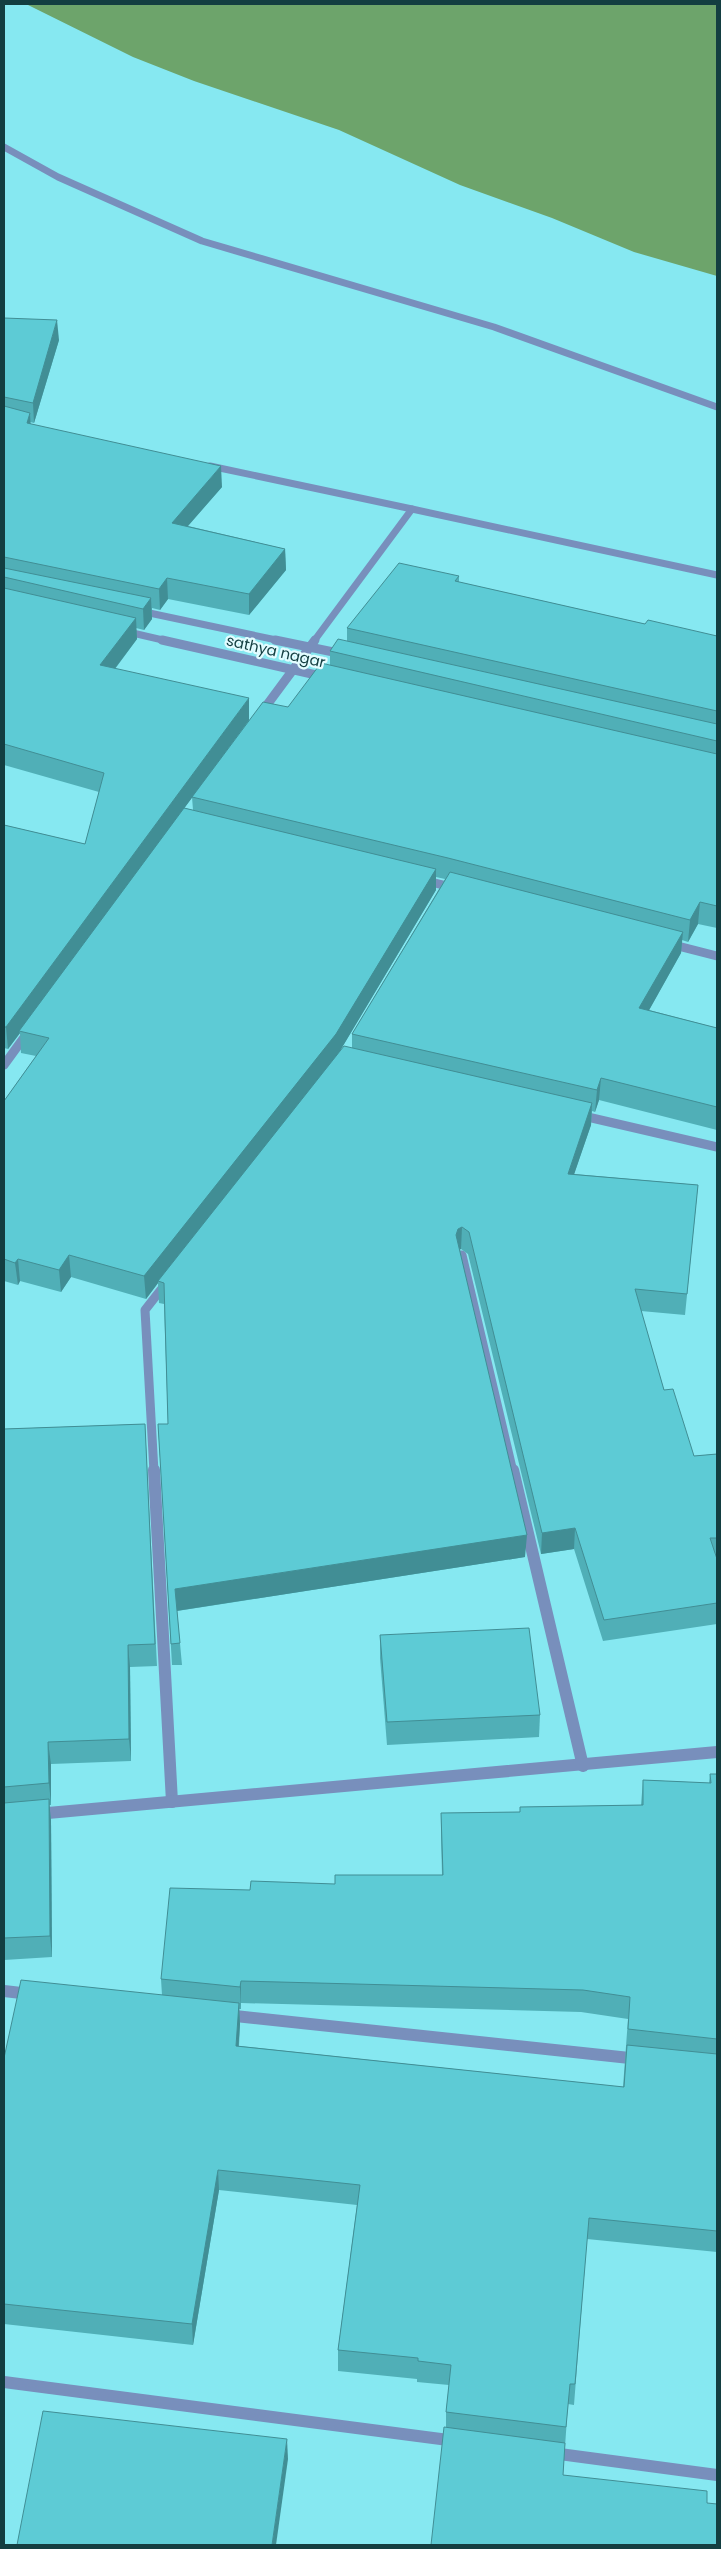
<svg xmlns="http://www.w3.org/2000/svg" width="721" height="2549" viewBox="0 0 721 2549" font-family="Poppins,sans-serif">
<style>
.water{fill:#6da46b}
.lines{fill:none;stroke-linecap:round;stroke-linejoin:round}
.street-far2{stroke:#788fbc;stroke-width:7}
.street-far1{stroke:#788fbc;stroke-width:9}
.street{stroke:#788fbc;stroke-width:12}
.wall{fill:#50afb7;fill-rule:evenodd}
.shaded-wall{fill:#418e95}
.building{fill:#5dcbd5;stroke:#418e95}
.labels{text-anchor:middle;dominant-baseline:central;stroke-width:4.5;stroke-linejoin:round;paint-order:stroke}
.street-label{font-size:15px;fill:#133e41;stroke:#e2fcff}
</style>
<rect width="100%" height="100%" fill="#86e8f1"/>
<path class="water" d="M26 4H717V276L634 252 552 218 460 185 339 130 194 81 133 57Z"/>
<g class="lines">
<g class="street-far2">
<path d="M4 147 58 177 202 241 494 327 717 407"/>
<path d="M210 466 412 509 314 641"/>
<path d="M412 509 717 575"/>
<path d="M140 611 281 641"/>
<path d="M124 631 167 641"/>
</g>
<g class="street-far1">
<path d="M162 640 325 677"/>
<path d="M275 640 343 654"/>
<path d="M261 713 315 640"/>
<path d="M423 880 455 888"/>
<path d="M670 944 717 956"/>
<path d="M4 1065 28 1032"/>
<path d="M579 1115 717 1147"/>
<path d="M462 1255 513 1472"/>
<path d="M154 1472 145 1310 167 1282"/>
</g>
<g class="street">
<path d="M154 1470 172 1802"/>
<path d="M513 1470 583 1766"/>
<path d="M37 1814 717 1752"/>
<path d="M4 1991 30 1994"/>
<path d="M226 2015 639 2059"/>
<path d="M4 2382 456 2441"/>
<path d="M552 2453 717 2475"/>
</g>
</g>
<g class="wall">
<path d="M4 318 59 340 34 423 30 422 31 424 222 487 188 526 285 549 286 570 249 615 168 599 160 610 152 608V619L144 630 136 628 137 639 115 669 249 720 288 707 330 665V651L347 641V628L459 576V582L645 624 717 636V928L698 924 688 942 682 940 681 953 649 1010 717 1028V1130L599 1100 595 1112 592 1111 591 1125 574 1174 698 1185 685 1315 641 1311 664 1390 694 1456 717 1454V1624L603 1641 574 1549 541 1554 468 1254 461 1249H460L525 1557 177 1611 182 1665H172L158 1424H168L164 1304 159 1303 158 1283 146 1299 71 1277 61 1292 20 1281 18 1285 4 1281V1101L36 1056 21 1053 20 1033 8 1049 4 1048V825L85 844 99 792 4 765ZM192 797 193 810 184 808 191 799ZM436 877 445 879 352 1034V1048L338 1054 436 890Z"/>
<path d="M145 1424 157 1666 130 1667 131 1761 51 1764V1805H49L51 1821 52 1957 4 1960V1429Z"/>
<path d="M380 1635 540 1715 539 1737 387 1745 380 1658Z"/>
<path d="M710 1774H717V2252L587 2239 574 2405 568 2404 563 2475 707 2503 717 2545 446 2427V2412L449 2385 417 2382V2379L338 2371V2350L357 2205 219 2190 193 2345 4 2324V2058L162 1995 161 1979 250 1890 335 1884 442 1875 441 1834V1813L520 1812V1807L641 1805 643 1780 709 1783ZM241 2003 581 2012 628 2019 623 2087 239 2046 240 2024 239 2009H241Z"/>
</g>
<g class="shaded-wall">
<path d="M57 320 59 340 34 423 33 403Z"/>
<path d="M30 413 31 433 27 423Z"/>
<path d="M221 466 222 487 173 543 172 523Z"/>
<path d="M285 549 286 570 249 615V594Z"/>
<path d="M167 578 168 599 160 610 159 589Z"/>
<path d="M151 598 152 619 144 630 143 609Z"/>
<path d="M136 618 137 639 101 687 100 665Z"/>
<path d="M249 698V720L21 1031H19L20 1033 8 1049 6 1027Z"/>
<path d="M436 869V890L337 1056 158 1281V1283L146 1299 144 1276Z"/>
<path d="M700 902 698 924 688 942 690 920Z"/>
<path d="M683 932 681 953 638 1030 639 1008Z"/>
<path d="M601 1078 599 1100 595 1112 597 1090Z"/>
<path d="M592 1103 591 1125 567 1195 568 1174Z"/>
<path d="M462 1227 461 1249 457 1251 456 1235 458 1229Z"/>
<path d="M69 1255 71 1277 61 1292 59 1270Z"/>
<path d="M18 1259 20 1281 18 1285 15 1263Z"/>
<path d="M575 1528 574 1549 541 1554 542 1533Z"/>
<path d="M527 1535 525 1557 176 1611 175 1589Z"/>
<path d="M128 1645 130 1667 131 1761 129 1739Z"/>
<path d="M48 1742 51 1764V1805L49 1783Z"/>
<path d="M49 1799 51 1821 52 1957 50 1936Z"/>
<path d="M241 1981V2009L240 1987Z"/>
<path d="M239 2003 240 2024 237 2067 236 2046Z"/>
<path d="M218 2170 219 2190 193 2345 192 2324Z"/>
<path d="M287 2439 288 2459 276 2545H272Z"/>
</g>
<g class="building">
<path d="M4 318 57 320 33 403 4 397Z"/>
<path d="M4 406 30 413 27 423 221 466 172 523 285 549 249 594 167 578 159 589 4 557Z"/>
<path d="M399 563 459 576 455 581 645 624 648 620 717 636V711L347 628Z"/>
<path d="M4 568 151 598 143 609 4 577Z"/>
<path d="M4 588 136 618 100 665 249 698 6 1027H4V825L85 844 104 773 4 744Z"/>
<path d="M338 639 717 724V741L330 651Z"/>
<path d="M321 663 717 754V906L700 902 690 920 448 858 192 797 263 702 288 707Z"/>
<path d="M184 808 436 869 336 1034 144 1276 69 1255 59 1270 18 1259 15 1263 4 1259V1101L49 1038 19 1031Z"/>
<path d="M450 872 683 932 639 1008 717 1028V1107L601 1078 597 1090 352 1034Z"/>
<path d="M344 1046 592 1103 568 1174 698 1185 687 1294 635 1289 664 1390 673 1389 694 1456 717 1454V1538H710L717 1559V1603L604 1620 575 1528 542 1533 469 1232 462 1227 458 1229 456 1235 527 1535 175 1589 180 1643 171 1644 158 1424H168L164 1283 158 1281Z"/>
<path d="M145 1424 155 1644 128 1645 129 1739 48 1742 49 1783 4 1787V1429Z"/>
<path d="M529 1628 540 1715 387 1722 380 1635Z"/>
<path d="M710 1774H717V2039L628 2029 630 1997 583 1990 241 1981 240 1987 161 1979 170 1888 250 1890 251 1881 335 1884V1875H443L441 1813 520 1812V1807L643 1805V1780L711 1783Z"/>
<path d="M49 1799 50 1936 4 1938V1803Z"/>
<path d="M21 1980 239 2003 236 2046 624 2087 627 2045 717 2054V2231L589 2218 575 2384H570L566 2427 446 2412 451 2365 418 2361V2358L338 2350 360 2185 218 2170 192 2324 4 2304V2058Z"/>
<path d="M43 2411 287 2439 272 2545H17Z"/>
<path d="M444 2427 565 2443 563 2475 707 2491V2503L717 2504V2545H431Z"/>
</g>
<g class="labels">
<g class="street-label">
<text transform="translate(276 651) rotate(13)">sathya nagar</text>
</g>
</g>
<rect width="721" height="2549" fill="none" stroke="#133e41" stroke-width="10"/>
</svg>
